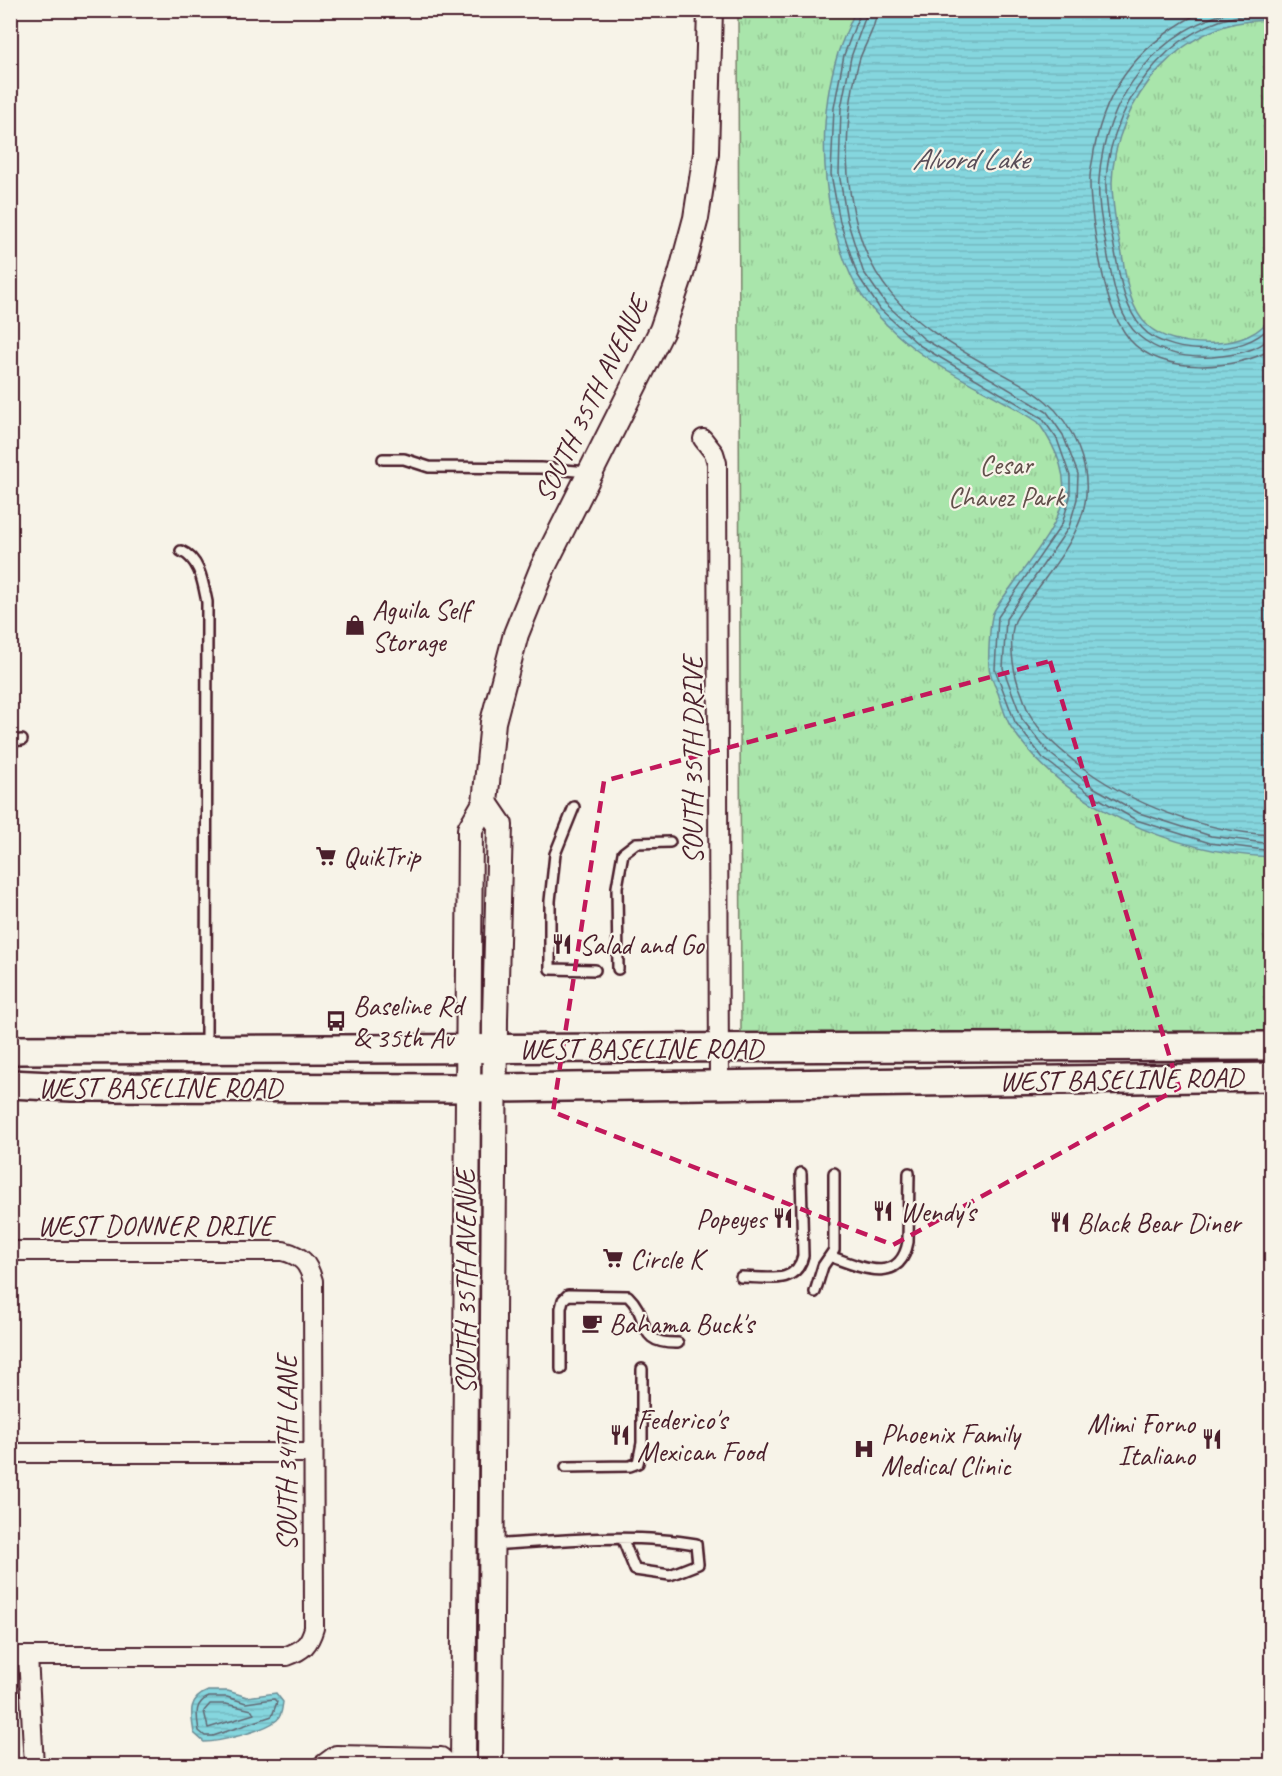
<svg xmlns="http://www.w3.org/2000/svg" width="1282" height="1776" viewBox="0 0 1282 1776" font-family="Caveat,sans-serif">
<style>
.grass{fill:url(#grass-tufts);stroke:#7a826b;stroke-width:1.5}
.water{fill:url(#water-rules);stroke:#6d8d96;stroke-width:1.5}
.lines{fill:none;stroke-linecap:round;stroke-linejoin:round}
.shore{stroke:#626873;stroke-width:1.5}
.lane-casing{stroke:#4a1f2b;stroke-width:14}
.street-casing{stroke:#4a1f2b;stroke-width:22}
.secondary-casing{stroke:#4a1f2b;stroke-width:28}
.primary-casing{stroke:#4a1f2b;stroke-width:32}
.lane{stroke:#f7f3e8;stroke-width:9}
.street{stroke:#f7f3e8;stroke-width:18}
.secondary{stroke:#f7f3e8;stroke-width:24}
.primary{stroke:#f7f3e8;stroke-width:27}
.marked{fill:none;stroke:#c2185b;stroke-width:4.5;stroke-dasharray:12 8;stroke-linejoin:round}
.labels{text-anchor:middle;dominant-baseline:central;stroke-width:4.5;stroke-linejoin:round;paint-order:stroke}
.street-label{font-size:28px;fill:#4a1f2b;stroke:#f7f3e8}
.park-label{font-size:28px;fill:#62504b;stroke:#f7f3e8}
.poi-label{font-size:28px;fill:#4a1f2b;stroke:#f7f3e8;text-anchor:start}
.water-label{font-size:30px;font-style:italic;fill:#594d58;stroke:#f7f3e8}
</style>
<defs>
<pattern id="grass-tufts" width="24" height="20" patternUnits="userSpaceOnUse" patternTransform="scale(1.5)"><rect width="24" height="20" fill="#a9e5ab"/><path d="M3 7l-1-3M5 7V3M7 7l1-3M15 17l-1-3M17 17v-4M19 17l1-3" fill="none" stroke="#93c493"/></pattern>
<pattern id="water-rules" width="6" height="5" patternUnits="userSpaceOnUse" patternTransform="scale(1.5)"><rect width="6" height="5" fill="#85d6de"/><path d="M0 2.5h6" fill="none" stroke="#74b7bf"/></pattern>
</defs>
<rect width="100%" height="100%" fill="#f7f3e8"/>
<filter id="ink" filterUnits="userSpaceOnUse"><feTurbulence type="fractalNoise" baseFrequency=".0167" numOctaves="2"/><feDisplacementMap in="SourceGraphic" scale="12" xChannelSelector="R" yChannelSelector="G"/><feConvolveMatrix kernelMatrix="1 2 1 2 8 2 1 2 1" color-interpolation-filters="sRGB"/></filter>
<g filter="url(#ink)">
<path class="grass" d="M738 11H1271V1034L741 1035Z"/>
<g class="water">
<path d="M855 11H1271V21C1185 14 1114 100 1112 182 1112 205 1117 231 1122 254 1126 277 1129 309 1148 326 1166 342 1194 344 1217 343 1238 342 1262 334 1271 315V857C1176 853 1066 810 1011 727 1005 718 1002 704 998 693 995 686 992 679 990 672 987 664 990 621 993 613 998 603 1007 593 1014 583 1057 522 1088 494 1038 422 999 396 954 378 916 350 892 332 863 304 851 276 821 209 816 123 838 53 843 38 850 24 855 11Z"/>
<path d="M208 1691H228L247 1697 276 1693 283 1702C282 1708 282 1716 277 1720 264 1731 220 1742 204 1742L194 1733C191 1714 187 1699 208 1691Z"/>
</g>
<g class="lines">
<g class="shore">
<path d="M861 10 844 55 834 108 831 174 840 222 857 274 880 309 919 345 1042 418 1057 439 1070 476V497L1062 524 998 617 995 669 1015 722 1043 758 1089 793 1136 820 1210 843 1272 851"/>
<path d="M868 10 851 57 841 108 839 173 847 220 863 271 886 304 924 339 1047 412 1063 435 1078 474 1077 499 1069 527 1006 619 1003 668 1022 719 1048 752 1093 787 1139 813 1211 836 1272 844"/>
<path d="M877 10C876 27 866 42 860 58 850 90 845 141 848 175 859 283 904 320 994 369 1033 390 1061 404 1078 447 1103 508 1068 546 1034 594 1028 602 1019 612 1015 621 1008 639 1013 670 1019 687 1023 695 1025 705 1029 713 1040 733 1058 748 1075 762 1132 805 1200 831 1272 835"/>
<path d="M1205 10C1144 40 1106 83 1094 151 1093 161 1089 172 1090 183 1090 205 1094 228 1098 251 1104 282 1109 314 1130 340 1160 375 1236 371 1272 349"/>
<path d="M1239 10C1158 26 1104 99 1099 180 1097 205 1104 232 1108 257 1113 282 1118 318 1139 336 1159 353 1187 358 1212 357 1233 355 1257 352 1272 336"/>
<path d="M1272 15C1181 6 1111 97 1106 180 1105 204 1111 229 1115 252 1120 279 1124 307 1142 328 1157 345 1189 351 1210 349 1234 348 1255 343 1272 325"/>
<path d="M209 1697H227L246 1703 274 1699 277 1702 272 1716 213 1736H205L199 1731C197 1717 193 1703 209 1697Z"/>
<path d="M210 1704H226L252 1710 254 1714 208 1728 204 1711Z"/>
</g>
<g class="lane-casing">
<g id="lane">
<path d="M383 459H404L429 467 541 468 588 472"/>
<path d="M181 551C200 559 203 583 207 602L206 1047"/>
<path d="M10 741 22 740"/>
<path d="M574 807 555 854 550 901V969L595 970"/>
<path d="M618 969 617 887 623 853 636 843 670 842"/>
<path d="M832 1257C860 1267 900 1286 908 1242L909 1173"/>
<path d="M741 1277C766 1277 796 1286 803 1256L801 1173"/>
<path d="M815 1292 823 1266 834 1250V1173"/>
<path d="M561 1369V1308L563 1300 568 1295 628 1296C652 1319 634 1344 678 1343"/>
<path d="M566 1467 630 1466 638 1463 642 1443V1369"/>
<path d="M493 1545C556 1540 635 1533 696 1544L698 1564 670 1575 635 1570 623 1540"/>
</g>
</g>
<g class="street-casing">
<g id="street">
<path d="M703 439 714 453 717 463 719 1086"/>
<path d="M10 1251H283C302 1256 308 1263 313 1281L314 1628C309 1645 303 1650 287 1656H10"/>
<path d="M10 1453H313"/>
<path d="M28 1656 34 1766"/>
<path d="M321 1766 336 1755 441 1757 451 1766"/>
</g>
</g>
<g class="secondary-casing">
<g id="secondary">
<path d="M485 803 500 825 495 1019 490 1766"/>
<path d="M463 1766 470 829 485 803 493 722 516 634 543 567 662 330 681 274 696 218 706 153 710 10"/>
</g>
</g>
<g class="primary-casing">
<g id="primary">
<path d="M10 1050 1272 1046"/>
<path d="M10 1084 72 1087 495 1088 1272 1077"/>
</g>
</g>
<use href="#lane" class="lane"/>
<use href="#street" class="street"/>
<use href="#secondary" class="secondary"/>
<use href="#primary" class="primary"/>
</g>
</g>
<path class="marked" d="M1050 661 1179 1088 893 1245 553 1112 604 781Z"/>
<defs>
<g id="shop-bare" transform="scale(1.62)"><path d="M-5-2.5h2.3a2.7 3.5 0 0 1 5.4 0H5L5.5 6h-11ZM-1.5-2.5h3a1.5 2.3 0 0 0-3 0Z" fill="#4a1f2b" stroke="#f7f3e8" stroke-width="2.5" paint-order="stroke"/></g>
<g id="supermarket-bare" transform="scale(1.62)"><path d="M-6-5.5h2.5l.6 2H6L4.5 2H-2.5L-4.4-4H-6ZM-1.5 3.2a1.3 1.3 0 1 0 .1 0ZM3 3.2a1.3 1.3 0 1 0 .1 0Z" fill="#4a1f2b" stroke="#f7f3e8" stroke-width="2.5" paint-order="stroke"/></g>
<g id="restaurant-bare" transform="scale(1.62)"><path d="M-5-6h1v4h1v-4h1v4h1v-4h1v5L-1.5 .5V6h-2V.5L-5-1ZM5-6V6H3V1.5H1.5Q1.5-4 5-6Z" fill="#4a1f2b" stroke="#f7f3e8" stroke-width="2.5" paint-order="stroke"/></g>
<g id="bus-bare" transform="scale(1.62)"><path d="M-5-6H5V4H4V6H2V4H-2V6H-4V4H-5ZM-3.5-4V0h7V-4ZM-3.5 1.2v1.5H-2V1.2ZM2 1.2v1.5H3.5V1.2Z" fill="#4a1f2b" stroke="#f7f3e8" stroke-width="2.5" paint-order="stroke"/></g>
<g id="cafe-bare" transform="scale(1.62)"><path d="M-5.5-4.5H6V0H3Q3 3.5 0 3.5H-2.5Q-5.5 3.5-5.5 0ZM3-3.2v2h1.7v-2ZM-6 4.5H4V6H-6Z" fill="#4a1f2b" stroke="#f7f3e8" stroke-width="2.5" paint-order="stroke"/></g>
<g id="hospital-bare" transform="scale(1.62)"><path d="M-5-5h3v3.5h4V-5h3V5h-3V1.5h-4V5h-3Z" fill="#4a1f2b" stroke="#f7f3e8" stroke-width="2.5" paint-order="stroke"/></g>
</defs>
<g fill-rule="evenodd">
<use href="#shop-bare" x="355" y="625"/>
<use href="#supermarket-bare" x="326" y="856"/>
<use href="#restaurant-bare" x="562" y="944"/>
<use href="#bus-bare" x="336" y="1021"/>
<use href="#restaurant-bare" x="883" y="1211"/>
<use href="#restaurant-bare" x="783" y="1218"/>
<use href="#restaurant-bare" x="1060" y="1222"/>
<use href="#supermarket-bare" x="613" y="1258"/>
<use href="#cafe-bare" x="592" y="1323"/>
<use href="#restaurant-bare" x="620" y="1435"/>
<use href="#restaurant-bare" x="1212" y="1439"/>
<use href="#hospital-bare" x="864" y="1449"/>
</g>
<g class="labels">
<g class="street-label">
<text transform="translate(591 399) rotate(-64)">SOUTH 35TH AVENUE</text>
<text transform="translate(692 760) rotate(-90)">SOUTH 35TH DRIVE</text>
<text x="641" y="1048">WEST BASELINE ROAD</text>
<text transform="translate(1121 1079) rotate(-1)">WEST BASELINE ROAD</text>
<text x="160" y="1087">WEST BASELINE ROAD</text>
<text x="155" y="1225">WEST DONNER DRIVE</text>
<text transform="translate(465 1282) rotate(-90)">SOUTH 35TH AVENUE</text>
<text transform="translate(286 1453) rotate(-90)">SOUTH 34TH LANE</text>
</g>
<g class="park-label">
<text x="1006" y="464">Cesar<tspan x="1006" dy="32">Chavez Park</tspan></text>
</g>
<g class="poi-label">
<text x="372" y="609">Aguila Self<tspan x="372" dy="32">Storage</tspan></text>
<text x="343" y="856">QuikTrip</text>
<text x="579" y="944">Salad and Go</text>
<text x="353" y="1005">Baseline Rd<tspan x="353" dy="32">&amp; 35th Av</tspan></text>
<text x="900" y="1211">Wendy's</text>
<text x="766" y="1218" text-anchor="end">Popeyes</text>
<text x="1077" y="1222">Black Bear Diner</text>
<text x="630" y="1258">Circle K</text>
<text x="609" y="1323">Bahama Buck's</text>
<text x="637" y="1419">Federico's<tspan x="637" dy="32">Mexican Food</tspan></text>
<text x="1195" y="1423" text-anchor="end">Mimi Forno<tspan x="1195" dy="32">Italiano</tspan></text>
<text x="881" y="1433">Phoenix Family<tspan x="881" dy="32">Medical Clinic</tspan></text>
</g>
<g class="water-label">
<text x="970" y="159">Alvord Lake</text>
</g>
</g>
<rect width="1282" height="1776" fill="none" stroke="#f7f3e8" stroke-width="36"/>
<rect x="18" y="18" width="1246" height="1740" fill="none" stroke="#4a1f2b" stroke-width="2" filter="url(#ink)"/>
</svg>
